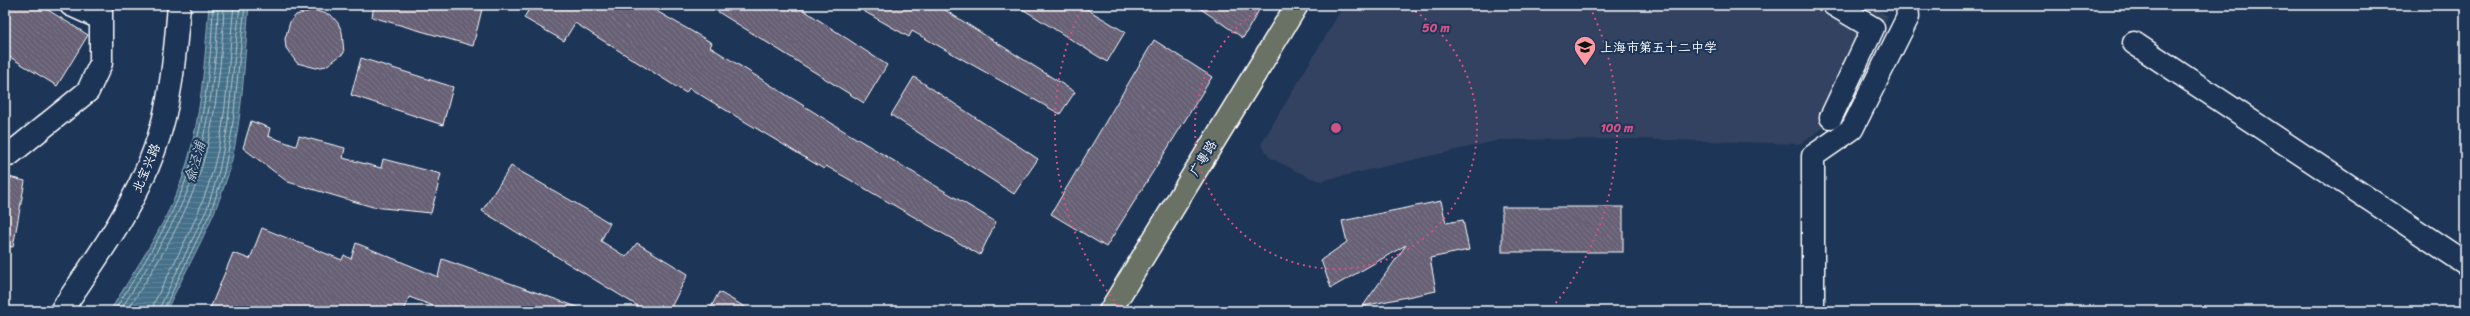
<svg xmlns="http://www.w3.org/2000/svg" width="2470" height="316" viewBox="0 0 2470 316" font-family="Sriracha,'LXGW WenKai TC',sans-serif">
<style>
.built{fill:#334260}
.water{fill:url(#water-rules);stroke:#8fa9b8}
.lines{fill:none;stroke-linecap:round;stroke-linejoin:round}
.shore{stroke:#b4c6cf;stroke-width:1}
.building{fill:url(#building-back-hatch);stroke:#fff}
.minor-casing{stroke:#fff;stroke-width:25}
.major-casing{stroke:#fff;stroke-width:25}
.minor{stroke:#1d3557;stroke-width:22}
.major{stroke:#6b7165;stroke-width:22}
.ring{fill:none;stroke:#d15284;stroke-width:2;stroke-dasharray:2 4}
.labels{text-anchor:middle;dominant-baseline:central;stroke-width:4;stroke-linejoin:round;paint-order:stroke}
.poi-label{font-size:13px;fill:#fff;stroke:#1d3557;text-anchor:start}
.street-label{font-size:13px;fill:#fff;stroke:#1d3557}
.water-label{font-size:14px;font-style:italic;fill:#b4c6cf;stroke:#1d3557}
.centre{fill:#d15284;stroke:#1d3557;stroke-width:2}
.ring-label{font-size:12px;text-anchor:middle;font-weight:bold;fill:#d15284;stroke:#1d3557;stroke-width:4;stroke-linejoin:round;paint-order:stroke}
</style>
<defs>
<pattern id="water-rules" width="6" height="5" patternUnits="userSpaceOnUse"><rect width="6" height="5" fill="#447088"/><path d="M0 2.5h6" fill="none" stroke="#60859a"/></pattern>
<pattern id="building-back-hatch" width="6" height="6" patternUnits="userSpaceOnUse"><rect width="6" height="6" fill="#676175"/><path d="M-1 5l2 2M0 0l6 6M5-1l2 2" fill="none" stroke="#7e798a"/></pattern>
</defs>
<rect width="100%" height="100%" fill="#1d3557"/>
<filter id="ink" filterUnits="userSpaceOnUse"><feTurbulence type="fractalNoise" baseFrequency=".025" numOctaves="2"/><feDisplacementMap in="SourceGraphic" scale="8" xChannelSelector="R" yChannelSelector="G"/><feConvolveMatrix kernelMatrix="1 2 1 2 8 2 1 2 1" color-interpolation-filters="sRGB"/></filter>
<g filter="url(#ink)">
<path class="built" d="M1344 5H1870L1888 16 1837 119 1799 144 1639 139 1500 140 1321 181 1308 177 1270 158 1261 144Z"/>
<path class="water" d="M209 5H249C244 60 243 122 228 175 213 223 188 266 166 311H110C133 273 160 234 177 192 201 133 204 68 209 5Z"/>
<g class="lines">
<g class="shore">
<path d="M114 311C138 273 162 236 180 195 202 145 212 60 213 5"/>
<path d="M120 311C143 274 167 237 185 197 208 143 217 64 218 5"/>
<path d="M127 311C150 275 173 239 190 199 214 146 222 64 224 5"/>
<path d="M152 311 154 303C175 260 200 217 213 170 228 118 228 59 234 5"/>
<path d="M158 311 207 209 219 171 227 130 240 5"/>
<path d="M163 311 211 211 224 172 232 131 245 5"/>
</g>
</g>
<g class="building">
<path d="M5 5H40L88 35 57 86 5 54Z"/>
<path d="M374 5H483L473 46 372 17Z"/>
<path d="M531 5H646L712 43 710 47 844 131 996 222 980 255 826 166 824 169 689 88 686 93 575 23 564 41 524 18Z"/>
<path d="M707 5H796L887 65 864 103Z"/>
<path d="M853 5H937L1075 92 1060 114 912 31 909 37Z"/>
<path d="M1016 5H1080L1125 32 1107 62Z"/>
<path d="M1195 5H1262L1243 38Z"/>
<path d="M313 10 331 15 338 23 342 32 344 53 326 66 316 68 297 63 286 48 285 39 290 22 296 15Z"/>
<path d="M1154 40 1212 77 1106 247 1051 214Z"/>
<path d="M361 58 453 87 443 125 351 95Z"/>
<path d="M914 77 1038 159 1014 194 891 115Z"/>
<path d="M251 121 270 128 268 136 296 146 299 136 345 148 343 158 381 168 383 159 441 174 431 213 373 207 288 182 243 148Z"/>
<path d="M511 166 610 223 601 241 626 257 637 243 688 274 669 311H646L482 211Z"/>
<path d="M5 176 25 181 13 247 5 246Z"/>
<path d="M1441 201 1446 223 1463 220 1469 250 1430 258 1436 291 1363 306 1406 245 1331 288 1321 260 1347 242 1342 221Z"/>
<rect x="1502" y="207" width="121" height="45"/>
<path d="M262 228 342 260 344 255 351 259 356 243 438 277 442 259 583 309V311H447L409 297 404 311H209L233 253 250 259Z"/>
<path d="M719 292 752 311H709Z"/>
</g>
<g class="lines">
<g class="minor-casing">
<g id="minor">
<path d="M71 5 100 18"/>
<path d="M2134 43 2465 263"/>
<path d="M1831 117 1873 28 1834 5"/>
<path d="M5 155H9L88 91 101 63V5"/>
<path d="M61 311C95 260 133 209 154 151 171 105 175 54 179 5"/>
<path d="M1813 311V156L1852 129 1908 17 1907 5"/>
</g>
</g>
<g class="major-casing">
<path id="major" d="M1110 311 1297 5"/>
</g>
<use href="#minor" class="minor"/>
<use href="#major" class="major"/>
</g>
</g>
<g class="ring">
<path d="M1405 5A141 141 0 1 1 1267 5"/>
<path d="M1122 310A281 281 0 0 1 1082 7M1590 7A281 281 0 0 1 1550 310"/>
</g>
<defs>
<g id="school-pin" transform="scale(1.15)"><path d="M0 17L-7.5 6A9.5 9.5 0 1 1 7.5 6Z" fill="#ff9aa2" stroke="#1d3557"/><path d="M0-5L7-2L0 1L-7-2ZM-4 1L0 2.5L4 1V4Q0 6-4 4Z" fill="#111"/></g>
</defs>
<g fill-rule="evenodd">
<use href="#school-pin" x="1585" y="47"/>
</g>
<g class="labels">
<g class="poi-label">
<text x="1600" y="47">上海市第五十二中学</text>
</g>
<g class="street-label">
<text transform="translate(1203 158) rotate(-58)">广粤路</text>
<text transform="translate(146 168) rotate(-67)">北宝兴路</text>
</g>
<g class="water-label">
<text transform="translate(195 162) rotate(-74)">俞泾浦</text>
</g>
</g>
<circle cx="1336" cy="128" r="6" class="centre"/>
<g class="ring-label">
<text x="1436" y="32">50 m</text>
<text x="1617" y="132">100 m</text>
</g>
<rect width="2470" height="316" fill="none" stroke="#1d3557" stroke-width="20"/>
<rect x="10" y="10" width="2450" height="296" fill="none" stroke="#fff" stroke-width="1.5" filter="url(#ink)"/>
</svg>
